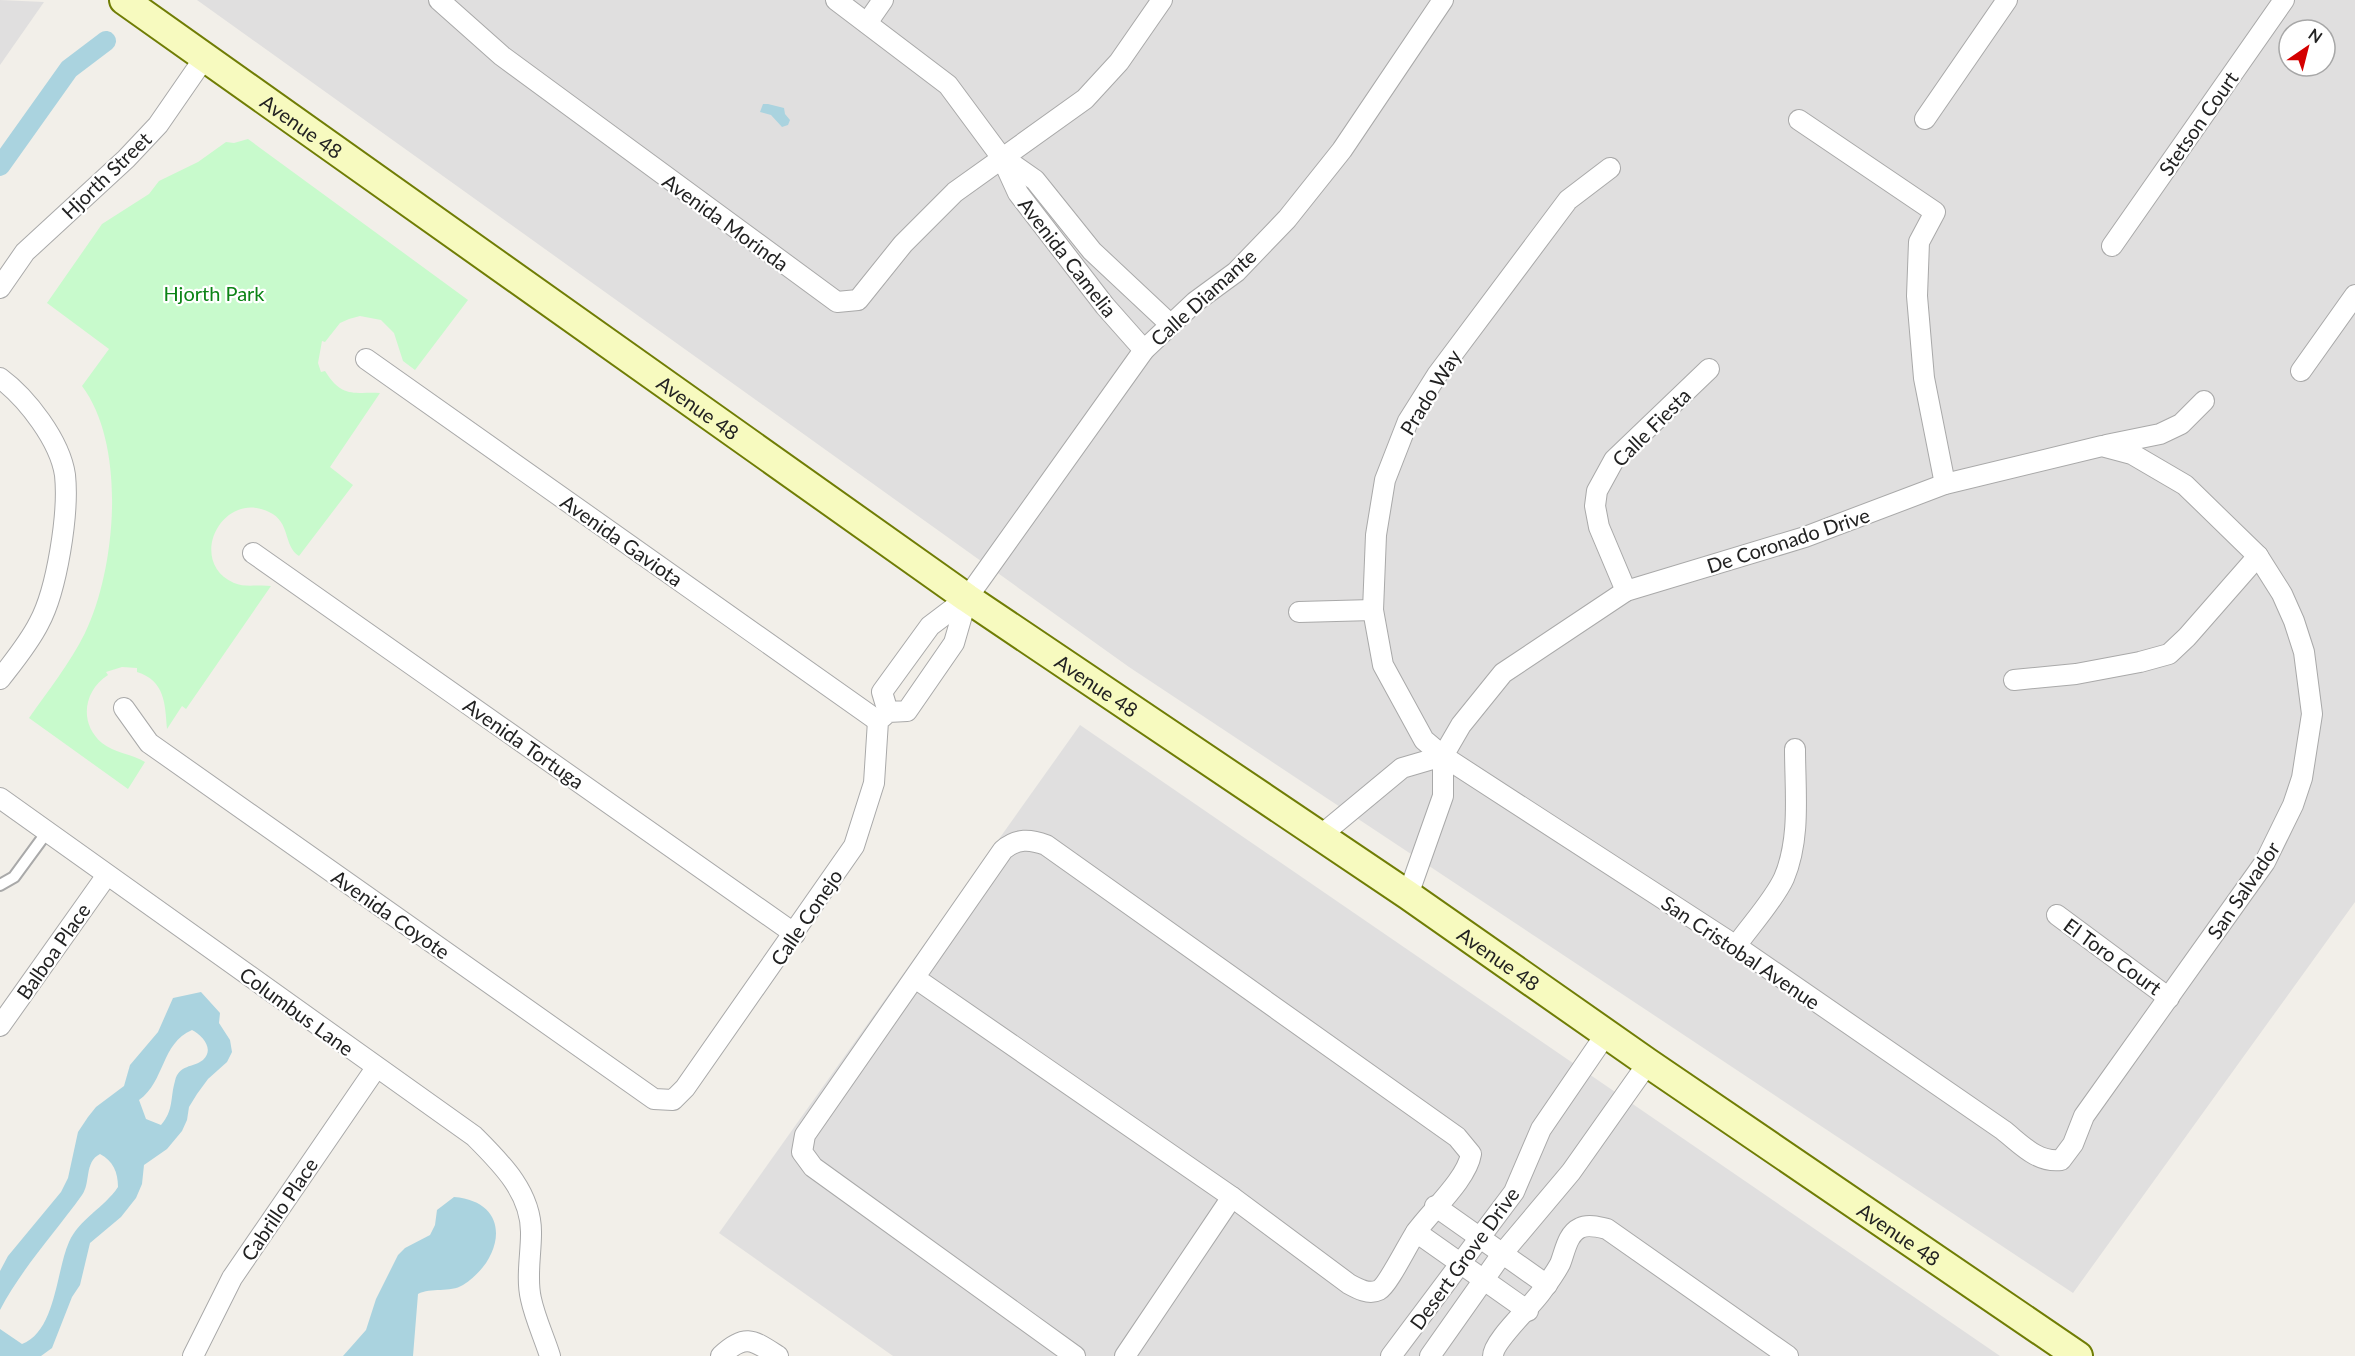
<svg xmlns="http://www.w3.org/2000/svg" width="2355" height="1356" viewBox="0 0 2355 1356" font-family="Lato,sans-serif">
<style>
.residential{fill:#e0dfdf;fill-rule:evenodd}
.park{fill:#c8facc}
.water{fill:#aad3df;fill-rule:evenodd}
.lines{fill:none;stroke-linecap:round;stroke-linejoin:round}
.canal{stroke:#aad3df;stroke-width:20}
.service-casing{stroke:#a9a9a9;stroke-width:14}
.minor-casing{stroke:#a9a9a9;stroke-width:22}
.secondary-casing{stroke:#707d05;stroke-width:32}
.service{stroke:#fff;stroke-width:10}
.minor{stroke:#fff;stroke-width:20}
.secondary{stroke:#f7fabf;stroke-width:28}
.labels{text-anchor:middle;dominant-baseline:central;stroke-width:4.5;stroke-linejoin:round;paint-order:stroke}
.street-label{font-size:20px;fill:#222;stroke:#fff}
.park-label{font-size:20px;fill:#0c8416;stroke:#fff}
</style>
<rect width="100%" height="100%" fill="#f2efe9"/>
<g class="residential">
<path d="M0 0 44 2 0 65Z"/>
<path d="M197 0H2355V902L2073 1293 1129 667ZM2289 30H2325V66H2289Z"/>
<path d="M1080 725 2000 1356H893L719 1233Z"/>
</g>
<path class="park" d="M248 139 468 300 415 370 403 361 394 333 381 320 360 316 349 319 340 323 325 342 322 341 318 363 321 372 325 371C342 398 352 392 380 393L330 467 353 485 299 556C283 546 291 522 269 512 222 489 186 562 234 583 246 588 259 584 271 586L186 709 182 706 167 729C165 703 165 681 137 672V668L122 667 106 672 108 675C83 691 79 724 102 743 114 753 132 754 145 762L128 789 29 718C48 691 70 663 85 633 116 569 127 446 82 386L109 349 47 303 102 224 149 194 159 181 198 162 226 142 234 143Z"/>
<g class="water">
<path d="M768 104 784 108 785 114 790 120 788 125 782 127 771 115 760 112 763 104Z"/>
<path d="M201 992 220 1013 219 1023 230 1040 232 1052 227 1062 208 1079 197 1094 189 1107 187 1120 182 1131 167 1149 144 1165 142 1184 136 1198 121 1217 90 1243 80 1285 72 1297 52 1348 41 1356H0V1329L22 1344C56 1331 56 1271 69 1242 78 1220 105 1207 118 1187 118 1172 113 1161 100 1154 84 1162 91 1183 82 1195 54 1234 22 1268 0 1310V1271L8 1256 61 1192 68 1178 78 1132 88 1117 96 1107 124 1086 130 1065 158 1032 173 998ZM192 1030C202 1035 215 1049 203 1060 193 1068 179 1064 175 1081 170 1098 174 1110 161 1125L146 1119 139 1100C165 1082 161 1043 192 1030Z"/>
<path d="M454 1197C513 1202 504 1259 463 1285 450 1293 431 1287 418 1294L413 1356H343L366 1330 376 1299 398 1255 405 1248 430 1235 435 1225 437 1210Z"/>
</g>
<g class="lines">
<path class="canal" d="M0 166 69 69 106 41"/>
<g class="service-casing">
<path id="service" d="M0 885 14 877 47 832"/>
</g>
<g class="minor-casing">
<g id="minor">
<path d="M439 0 502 56 837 302 858 300 903 244 955 192 1085 99 1119 62 1162 0"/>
<path d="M836 0 948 85 1002 158 1018 193 1105 306 1144 350"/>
<path d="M867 23 883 0"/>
<path d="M1925 119 2007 0"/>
<path d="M1799 120 1935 212 1919 242 1917 296 1924 378 1945 484"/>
<path d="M1005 159 1035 180 1092 251 1171 325"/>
<path d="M2112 246 2284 0"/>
<path d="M0 288 25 252 126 159 158 125 205 57"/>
<path d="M366 359 878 721"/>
<path d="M2301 371 2355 295"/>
<path d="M0 378C27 398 60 441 65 475 69 513 57 590 39 623 29 643 14 661 0 679"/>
<path d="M2106 445 2160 434 2181 424 2204 401"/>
<path d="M253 553 795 934"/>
<path d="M1626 591 1599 527 1595 506 1597 491 1614 460 1709 369"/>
<path d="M1299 612 1373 610"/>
<path d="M2014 680 2076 674 2140 662 2169 654 2187 637 2258 556"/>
<path d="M124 708 149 743 654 1099 673 1100 685 1088 854 846 874 783 878 721 888 712 907 711 954 643 967 598"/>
<path d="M888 712 882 692 930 626 967 598 1144 350 1195 302 1236 272 1287 219 1342 150 1443 0"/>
<path d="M0 798 474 1136C501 1163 532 1193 531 1234 531 1255 526 1278 531 1299 535 1318 544 1337 550 1356"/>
<path d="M1320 836 1402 768 1443 756"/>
<path d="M1408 895 1443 796V756L1461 725 1503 673 1626 591 1805 537 1945 484 2102 446 2132 454 2185 485 2258 556 2282 594 2294 621 2304 652 2312 714 2302 778 2293 805 2265 862 2084 1116 2073 1144 2061 1160C2037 1163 2021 1144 2003 1130L1736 946 1443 756 1424 740 1383 665 1373 610 1376 535 1385 480 1408 421 1437 375 1568 200 1610 168"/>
<path d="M2057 915 2169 998"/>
<path d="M1736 946C1750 926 1774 900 1784 878 1801 838 1795 791 1795 749"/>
<path d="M915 978 1232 1197 1349 1284C1358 1289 1369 1295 1379 1290 1388 1285 1408 1244 1416 1232 1431 1211 1467 1179 1471 1154L1457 1137 1046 845C1030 839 1017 838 1003 850L805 1135 802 1152 813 1167 1075 1356"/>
<path d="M0 1026 107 875"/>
<path d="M1435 1206 1547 1285"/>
<path d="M1416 1232 1528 1311"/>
<path d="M193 1356 232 1278 376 1068"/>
<path d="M721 1356C745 1333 753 1340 778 1356"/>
<path d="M1125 1356 1232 1197"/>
<path d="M1391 1356 1514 1192 1541 1129 1606 1034"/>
<path d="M1430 1356 1502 1254 1571 1172 1648 1063"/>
<path d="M1493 1356C1493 1341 1531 1307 1542 1291 1548 1283 1555 1273 1560 1264 1565 1252 1567 1234 1580 1228 1588 1224 1599 1227 1607 1229L1788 1356"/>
</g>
</g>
<g class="secondary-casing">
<g id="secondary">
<path id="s1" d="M124 0 967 598 1408 895 1648 1063 2078 1356"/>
</g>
</g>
<use href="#service" class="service"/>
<use href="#minor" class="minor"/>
<use href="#secondary" class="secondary"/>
</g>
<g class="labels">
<g class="street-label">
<text transform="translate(2198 123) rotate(-55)">Stetson Court</text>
<text stroke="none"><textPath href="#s1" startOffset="218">Avenue 48</textPath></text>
<text transform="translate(106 175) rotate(-44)">Hjorth Street</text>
<text transform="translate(726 222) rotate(36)">Avenida Morinda</text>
<text transform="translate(1068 257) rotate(52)">Avenida Camelia</text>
<text transform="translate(1203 297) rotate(-42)">Calle Diamante</text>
<text transform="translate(1430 392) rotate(-58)">Prado Way</text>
<text stroke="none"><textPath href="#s1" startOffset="704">Avenue 48</textPath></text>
<text transform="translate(1651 427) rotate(-45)">Calle Fiesta</text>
<text transform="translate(622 540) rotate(35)">Avenida Gaviota</text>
<text transform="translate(1788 540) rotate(-18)">De Coronado Drive</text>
<text stroke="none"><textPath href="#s1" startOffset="1190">Avenue 48</textPath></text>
<text transform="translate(524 743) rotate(35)">Avenida Tortuga</text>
<text transform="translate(2243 890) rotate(-56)">San Salvador</text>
<text transform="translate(391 914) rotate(35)">Avenida Coyote</text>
<text transform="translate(806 917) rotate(-56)">Calle Conejo</text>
<text transform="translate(53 951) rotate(-55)">Balboa Place</text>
<text transform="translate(1741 952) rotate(34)">San Cristobal Avenue</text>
<text transform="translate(2113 956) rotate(36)">El Toro Court</text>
<text stroke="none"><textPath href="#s1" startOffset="1676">Avenue 48</textPath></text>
<text transform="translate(297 1011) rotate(36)">Columbus Lane</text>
<text transform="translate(279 1209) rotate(-56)">Cabrillo Place</text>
<text stroke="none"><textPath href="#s1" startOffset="2162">Avenue 48</textPath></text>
<text transform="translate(1464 1258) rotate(-54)">Desert Grove Drive</text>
</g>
<g class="park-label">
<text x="214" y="293">Hjorth Park</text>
</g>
</g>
<g transform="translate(2307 48) rotate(35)"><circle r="28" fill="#ffffff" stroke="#a7a7a7" stroke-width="1.5"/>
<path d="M0-4.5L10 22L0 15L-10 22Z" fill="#d40000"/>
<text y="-9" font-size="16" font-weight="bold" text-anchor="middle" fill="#222222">N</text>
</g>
</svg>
